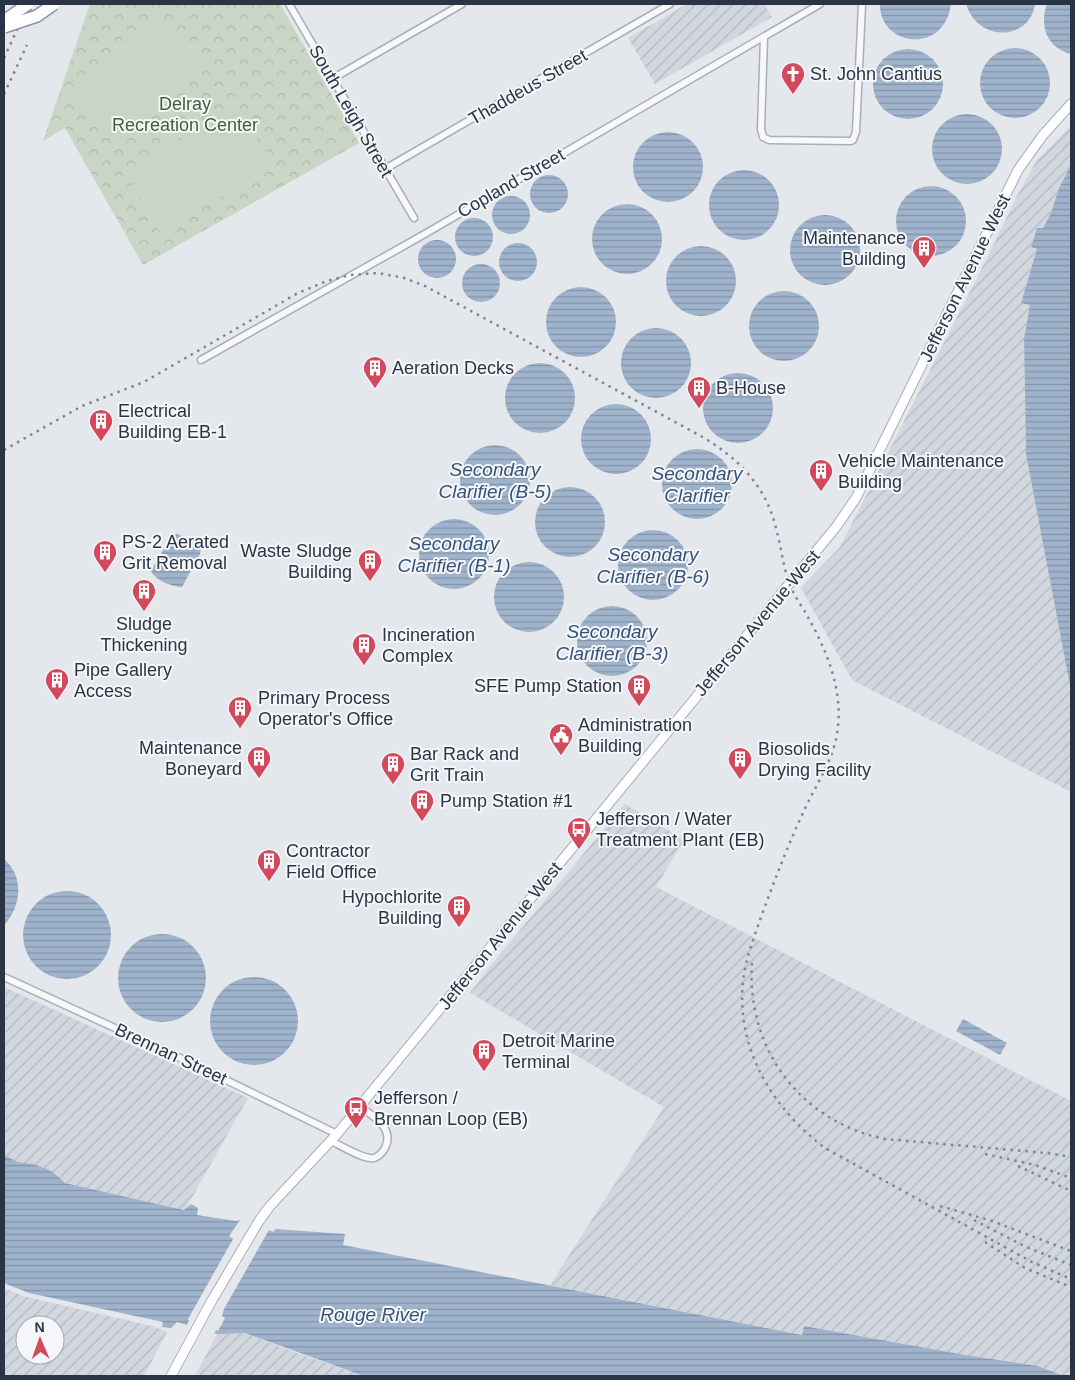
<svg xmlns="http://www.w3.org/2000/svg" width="1075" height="1380" viewBox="0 0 1075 1380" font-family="Arial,sans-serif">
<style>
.industrial{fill:url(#industrial-furrows);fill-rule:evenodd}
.park{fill:url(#park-crowns)}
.garden{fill:#c9d6c5}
.water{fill:url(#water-rules)}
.pier{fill:#e4e7ec}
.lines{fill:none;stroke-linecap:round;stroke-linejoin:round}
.minor-casing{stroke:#a9aeb7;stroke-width:9}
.secondary-casing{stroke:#a9aeb7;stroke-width:11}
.minor{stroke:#f7f8fa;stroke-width:6}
.secondary{stroke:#fff;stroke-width:9}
.rail{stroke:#7d8696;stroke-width:2.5;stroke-dasharray:2.5 5;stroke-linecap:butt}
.motorway-bridge-casing{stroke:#8b94a3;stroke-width:14;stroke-linecap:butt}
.motorway-bridge{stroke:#fff;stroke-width:11}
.labels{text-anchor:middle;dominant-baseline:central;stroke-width:4;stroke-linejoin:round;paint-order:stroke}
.poi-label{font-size:18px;fill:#2b3445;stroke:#f4f6f9;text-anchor:start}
.street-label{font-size:18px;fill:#2b3445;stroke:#f4f6f9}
.park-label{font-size:18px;fill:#3f6138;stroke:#f4f6f9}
.water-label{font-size:19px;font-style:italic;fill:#34527a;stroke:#f4f6f9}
</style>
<defs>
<pattern id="industrial-furrows" width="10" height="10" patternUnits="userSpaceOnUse" patternTransform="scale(1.25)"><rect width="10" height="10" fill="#d2d6de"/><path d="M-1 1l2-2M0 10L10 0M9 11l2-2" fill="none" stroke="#b4b8c0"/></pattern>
<pattern id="park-crowns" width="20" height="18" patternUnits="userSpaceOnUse" patternTransform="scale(1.25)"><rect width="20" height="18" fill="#c9d6c5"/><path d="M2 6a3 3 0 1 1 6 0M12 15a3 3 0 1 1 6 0" fill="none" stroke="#adb8ab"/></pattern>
<pattern id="water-rules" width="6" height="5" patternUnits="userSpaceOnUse" patternTransform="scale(1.25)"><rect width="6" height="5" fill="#9fb4cc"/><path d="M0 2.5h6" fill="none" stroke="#8293a7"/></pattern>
</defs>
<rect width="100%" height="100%" fill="#e4e7ec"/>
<g class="industrial">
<path d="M687 4H764L772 17 655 84 628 38Z"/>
<path d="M1071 126V165L1059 188 1051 213 1043 228 1031 247 1037 249 1021 303 1030 305 1024 338 1026 454 1071 691V792L852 680 801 588 840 547 986 260 1019 192 1037 160Z"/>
<path d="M625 804 684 840 656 887 1071 1101V1375H1061L1038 1366 964 1355 804 1326 802 1335 550 1285 664 1107 470 993 490 966Z"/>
<path d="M4 987 248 1098 185 1210 64 1183 54 1173 47 1169 33 1164 18 1162 4 1155Z"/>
<path d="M4 1288 23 1296 152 1326 167 1332 144 1376H4ZM25 1325H55V1355H25Z"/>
<path d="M245 1333 297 1353 364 1376H195L217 1334Z"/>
</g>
<path class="park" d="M90 4H280L359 143 143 265 65 128 43 141Z"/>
<g class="garden">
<path d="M161 16 203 63 112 142 71 94Z"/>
<path d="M239 107 274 168 159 231 125 170Z"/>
</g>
<g class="water">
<path d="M880 4H951C944 56 879 46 880 4Z"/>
<path d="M966 4H1035C1030 41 978 43 966 4Z"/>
<path d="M1047 4H1071V54C1047 48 1039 26 1047 4Z"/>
<circle cx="1015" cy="83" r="35"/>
<circle cx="908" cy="84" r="35"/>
<circle cx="967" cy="149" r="35"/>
<circle cx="668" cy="167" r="35"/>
<path d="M1071 165V691L1026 454 1024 338 1030 305 1021 303 1037 249 1031 247 1037 228H1043L1051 213 1059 188Z"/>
<circle cx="744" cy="205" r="35"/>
<circle cx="549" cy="194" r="19"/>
<circle cx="931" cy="221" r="35"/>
<circle cx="511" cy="215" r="19"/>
<circle cx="627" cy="239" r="35"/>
<circle cx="825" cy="250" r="35"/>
<circle cx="474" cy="237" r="19"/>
<circle cx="437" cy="259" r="19"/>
<circle cx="518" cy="262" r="19"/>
<circle cx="701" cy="281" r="35"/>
<circle cx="481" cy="283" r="19"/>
<circle cx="581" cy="322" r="35"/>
<circle cx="784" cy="326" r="35"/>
<circle cx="656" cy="363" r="35"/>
<circle cx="540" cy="398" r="35"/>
<circle cx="738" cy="408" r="35"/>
<circle cx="616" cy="439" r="35"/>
<circle cx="495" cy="480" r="35"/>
<circle cx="697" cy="484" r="35"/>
<circle cx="570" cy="522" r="35"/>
<circle cx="454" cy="554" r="35"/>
<circle cx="653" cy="565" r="35"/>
<path d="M177 534 184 537 201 547 200 554 182 587C172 587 155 580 151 571L171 536Z"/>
<circle cx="529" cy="597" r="35"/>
<circle cx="612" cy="641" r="35"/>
<path d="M4 859C25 877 21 907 4 925Z"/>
<circle cx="67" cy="935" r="44"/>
<circle cx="162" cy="978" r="44"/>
<circle cx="254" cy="1021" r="44"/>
<path d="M963 1019 1007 1043 1000 1055 956 1031Z"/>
<path d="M4 1155 18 1162 33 1164 47 1169 54 1173 65 1183 184 1210 191 1204 198 1208 197 1215 236 1221 240 1220 274 1232 275 1229 345 1234 343 1245 802 1335 804 1326 965 1355 1038 1366 1061 1375H1071V1376H364L245 1333 217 1334 177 1322 171 1328 162 1327 163 1322 29 1293 4 1283Z"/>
</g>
<path class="pier" d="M240 1220 270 1228 224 1309 222 1316 225 1318 218 1331 216 1330 213 1335 210 1332 208 1334 185 1328 189 1321 188 1319 233 1239 229 1236Z"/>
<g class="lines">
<g class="minor-casing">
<g id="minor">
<path d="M289 4 414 218"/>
<path d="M764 37 761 129 763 137 769 140 851 141 853 140 856 132 862 4"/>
<path d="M332 79 462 4"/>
<path d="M385 169 670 4"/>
<path d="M201 360 423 235 820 4"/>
<path d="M4 977 191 1063 337 1134"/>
<path d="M331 1141C340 1145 364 1160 374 1158 378 1157 383 1152 385 1148 395 1128 373 1116 360 1107"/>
</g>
</g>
<g class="secondary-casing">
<path id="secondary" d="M171 1376 211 1302 259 1221 270 1206 337 1134 836 527 856 498 1018 170 1043 135 1071 104"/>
</g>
<use href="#minor" class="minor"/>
<use href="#secondary" class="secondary"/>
<g class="rail">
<path d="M4 58 29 4"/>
<path d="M4 94 27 45"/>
<path d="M4 450 82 406 144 382 298 293 327 281 350 275 378 273 404 278 425 286 699 435C733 454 763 482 774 521 780 540 782 560 788 580 792 593 802 606 809 619 827 651 842 689 838 726 835 760 815 785 802 815 786 850 773 884 760 920 753 940 745 961 743 982 736 1049 773 1109 825 1148L1032 1262 1071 1279"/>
<path d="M752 963C746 1049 801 1122 885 1139L1047 1153 1071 1157"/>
<path d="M985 1154 1035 1165 1071 1178"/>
<path d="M1018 1166 1071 1191"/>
<path d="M940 1206 992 1221 1071 1251"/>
<path d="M974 1220 1024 1246 1071 1265"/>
<path d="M985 1242 1025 1268 1071 1287"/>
</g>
<g class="motorway-bridge-casing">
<g id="motorway-bridge">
<path d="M4 21 28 4"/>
<path d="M4 27 37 16 54 4"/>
</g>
</g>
<use href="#motorway-bridge" class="motorway-bridge"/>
</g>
<defs>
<g id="church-pin" transform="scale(1.25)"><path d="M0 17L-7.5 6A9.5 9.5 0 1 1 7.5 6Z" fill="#d1495b" stroke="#f4f6f9"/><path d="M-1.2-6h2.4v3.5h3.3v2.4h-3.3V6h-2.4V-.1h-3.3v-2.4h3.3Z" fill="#fff"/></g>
<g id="building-pin" transform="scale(1.25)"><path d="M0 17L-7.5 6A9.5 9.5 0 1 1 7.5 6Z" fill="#d1495b" stroke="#f4f6f9"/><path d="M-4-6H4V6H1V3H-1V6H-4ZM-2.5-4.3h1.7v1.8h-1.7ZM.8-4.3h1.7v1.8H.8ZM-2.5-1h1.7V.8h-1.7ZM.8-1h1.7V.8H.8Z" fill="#fff"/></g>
<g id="civic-pin" transform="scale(1.25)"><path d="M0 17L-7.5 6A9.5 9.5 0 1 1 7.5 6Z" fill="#d1495b" stroke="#f4f6f9"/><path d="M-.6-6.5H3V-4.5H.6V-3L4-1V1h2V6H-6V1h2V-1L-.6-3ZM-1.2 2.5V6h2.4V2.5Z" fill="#fff"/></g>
<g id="bus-pin" transform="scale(1.25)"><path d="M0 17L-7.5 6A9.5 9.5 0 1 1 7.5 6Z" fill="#d1495b" stroke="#f4f6f9"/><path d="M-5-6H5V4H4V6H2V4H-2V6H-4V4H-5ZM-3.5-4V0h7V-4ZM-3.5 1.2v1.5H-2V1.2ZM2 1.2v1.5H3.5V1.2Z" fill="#fff"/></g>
</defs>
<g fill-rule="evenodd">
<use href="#church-pin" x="793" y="74"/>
<use href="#building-pin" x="924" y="248"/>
<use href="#building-pin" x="375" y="368"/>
<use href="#building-pin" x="699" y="388"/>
<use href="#building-pin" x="101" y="421"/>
<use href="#building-pin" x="821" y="471"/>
<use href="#building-pin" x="105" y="552"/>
<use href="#building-pin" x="370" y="561"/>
<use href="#building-pin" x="144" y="591"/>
<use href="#building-pin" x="364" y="645"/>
<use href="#building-pin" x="57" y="680"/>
<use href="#building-pin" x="639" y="686"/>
<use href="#building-pin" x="240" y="708"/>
<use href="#civic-pin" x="561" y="735"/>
<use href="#building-pin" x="259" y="758"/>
<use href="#building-pin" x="740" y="759"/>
<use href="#building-pin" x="393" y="764"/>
<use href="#building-pin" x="422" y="801"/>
<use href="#bus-pin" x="579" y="829"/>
<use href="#building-pin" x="269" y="861"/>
<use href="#building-pin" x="459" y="907"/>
<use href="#building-pin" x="484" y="1051"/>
<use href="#bus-pin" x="356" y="1108"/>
</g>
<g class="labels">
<g class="poi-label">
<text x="810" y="74">St. John Cantius</text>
<text x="906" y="238" text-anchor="end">Maintenance<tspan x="906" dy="21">Building</tspan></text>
<text x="392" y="368">Aeration Decks</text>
<text x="716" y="388">B-House</text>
<text x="118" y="411">Electrical<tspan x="118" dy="21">Building EB-1</tspan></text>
<text x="838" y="461">Vehicle Maintenance<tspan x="838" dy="21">Building</tspan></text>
<text x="122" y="542">PS-2 Aerated<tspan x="122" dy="21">Grit Removal</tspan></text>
<text x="352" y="551" text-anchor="end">Waste Sludge<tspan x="352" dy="21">Building</tspan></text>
<text x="144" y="624" text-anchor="middle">Sludge<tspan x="144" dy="21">Thickening</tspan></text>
<text x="382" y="635">Incineration<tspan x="382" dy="21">Complex</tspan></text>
<text x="74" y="670">Pipe Gallery<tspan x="74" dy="21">Access</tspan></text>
<text x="622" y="686" text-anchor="end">SFE Pump Station</text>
<text x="258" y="698">Primary Process<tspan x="258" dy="21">Operator's Office</tspan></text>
<text x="578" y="725">Administration<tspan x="578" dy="21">Building</tspan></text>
<text x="242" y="748" text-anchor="end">Maintenance<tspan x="242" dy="21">Boneyard</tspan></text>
<text x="758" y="749">Biosolids<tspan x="758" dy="21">Drying Facility</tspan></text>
<text x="410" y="754">Bar Rack and<tspan x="410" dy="21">Grit Train</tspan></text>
<text x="440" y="801">Pump Station #1</text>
<text x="596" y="819">Jefferson / Water<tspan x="596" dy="21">Treatment Plant (EB)</tspan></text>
<text x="286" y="851">Contractor<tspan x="286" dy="21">Field Office</tspan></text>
<text x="442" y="897" text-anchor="end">Hypochlorite<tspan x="442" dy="21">Building</tspan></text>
<text x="502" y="1041">Detroit Marine<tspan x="502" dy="21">Terminal</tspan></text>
<text x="374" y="1098">Jefferson /<tspan x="374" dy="21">Brennan Loop (EB)</tspan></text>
</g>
<g class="street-label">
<text transform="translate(528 87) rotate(-30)">Thaddeus Street</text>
<text transform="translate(351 111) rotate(60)">South Leigh Street</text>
<text transform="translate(511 183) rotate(-30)">Copland Street</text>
<text transform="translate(965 278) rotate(-64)">Jefferson Avenue West</text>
<text transform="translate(757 623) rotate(-50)">Jefferson Avenue West</text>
<text transform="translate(500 936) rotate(-51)">Jefferson Avenue West</text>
<text transform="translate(171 1054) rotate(25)">Brennan Street</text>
</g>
<g class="park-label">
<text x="185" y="104">Delray<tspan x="185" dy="21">Recreation Center</tspan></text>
</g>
<g class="water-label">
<text x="495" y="469">Secondary<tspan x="495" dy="22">Clarifier (B-5)</tspan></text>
<text x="697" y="473">Secondary<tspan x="697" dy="22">Clarifier</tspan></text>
<text x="454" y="543">Secondary<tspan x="454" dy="22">Clarifier (B-1)</tspan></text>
<text x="653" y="554">Secondary<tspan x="653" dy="22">Clarifier (B-6)</tspan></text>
<text x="612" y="631">Secondary<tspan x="612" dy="22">Clarifier (B-3)</tspan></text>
<text x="373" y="1314">Rouge River</text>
</g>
</g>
<rect width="1075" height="1380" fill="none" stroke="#2b3445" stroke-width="10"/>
<g transform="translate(40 1340) rotate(358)"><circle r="24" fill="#f4f6f9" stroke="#a4a8b1"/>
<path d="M0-4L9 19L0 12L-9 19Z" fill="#d1495b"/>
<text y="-8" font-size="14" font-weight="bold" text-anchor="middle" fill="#2b3445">N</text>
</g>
</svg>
